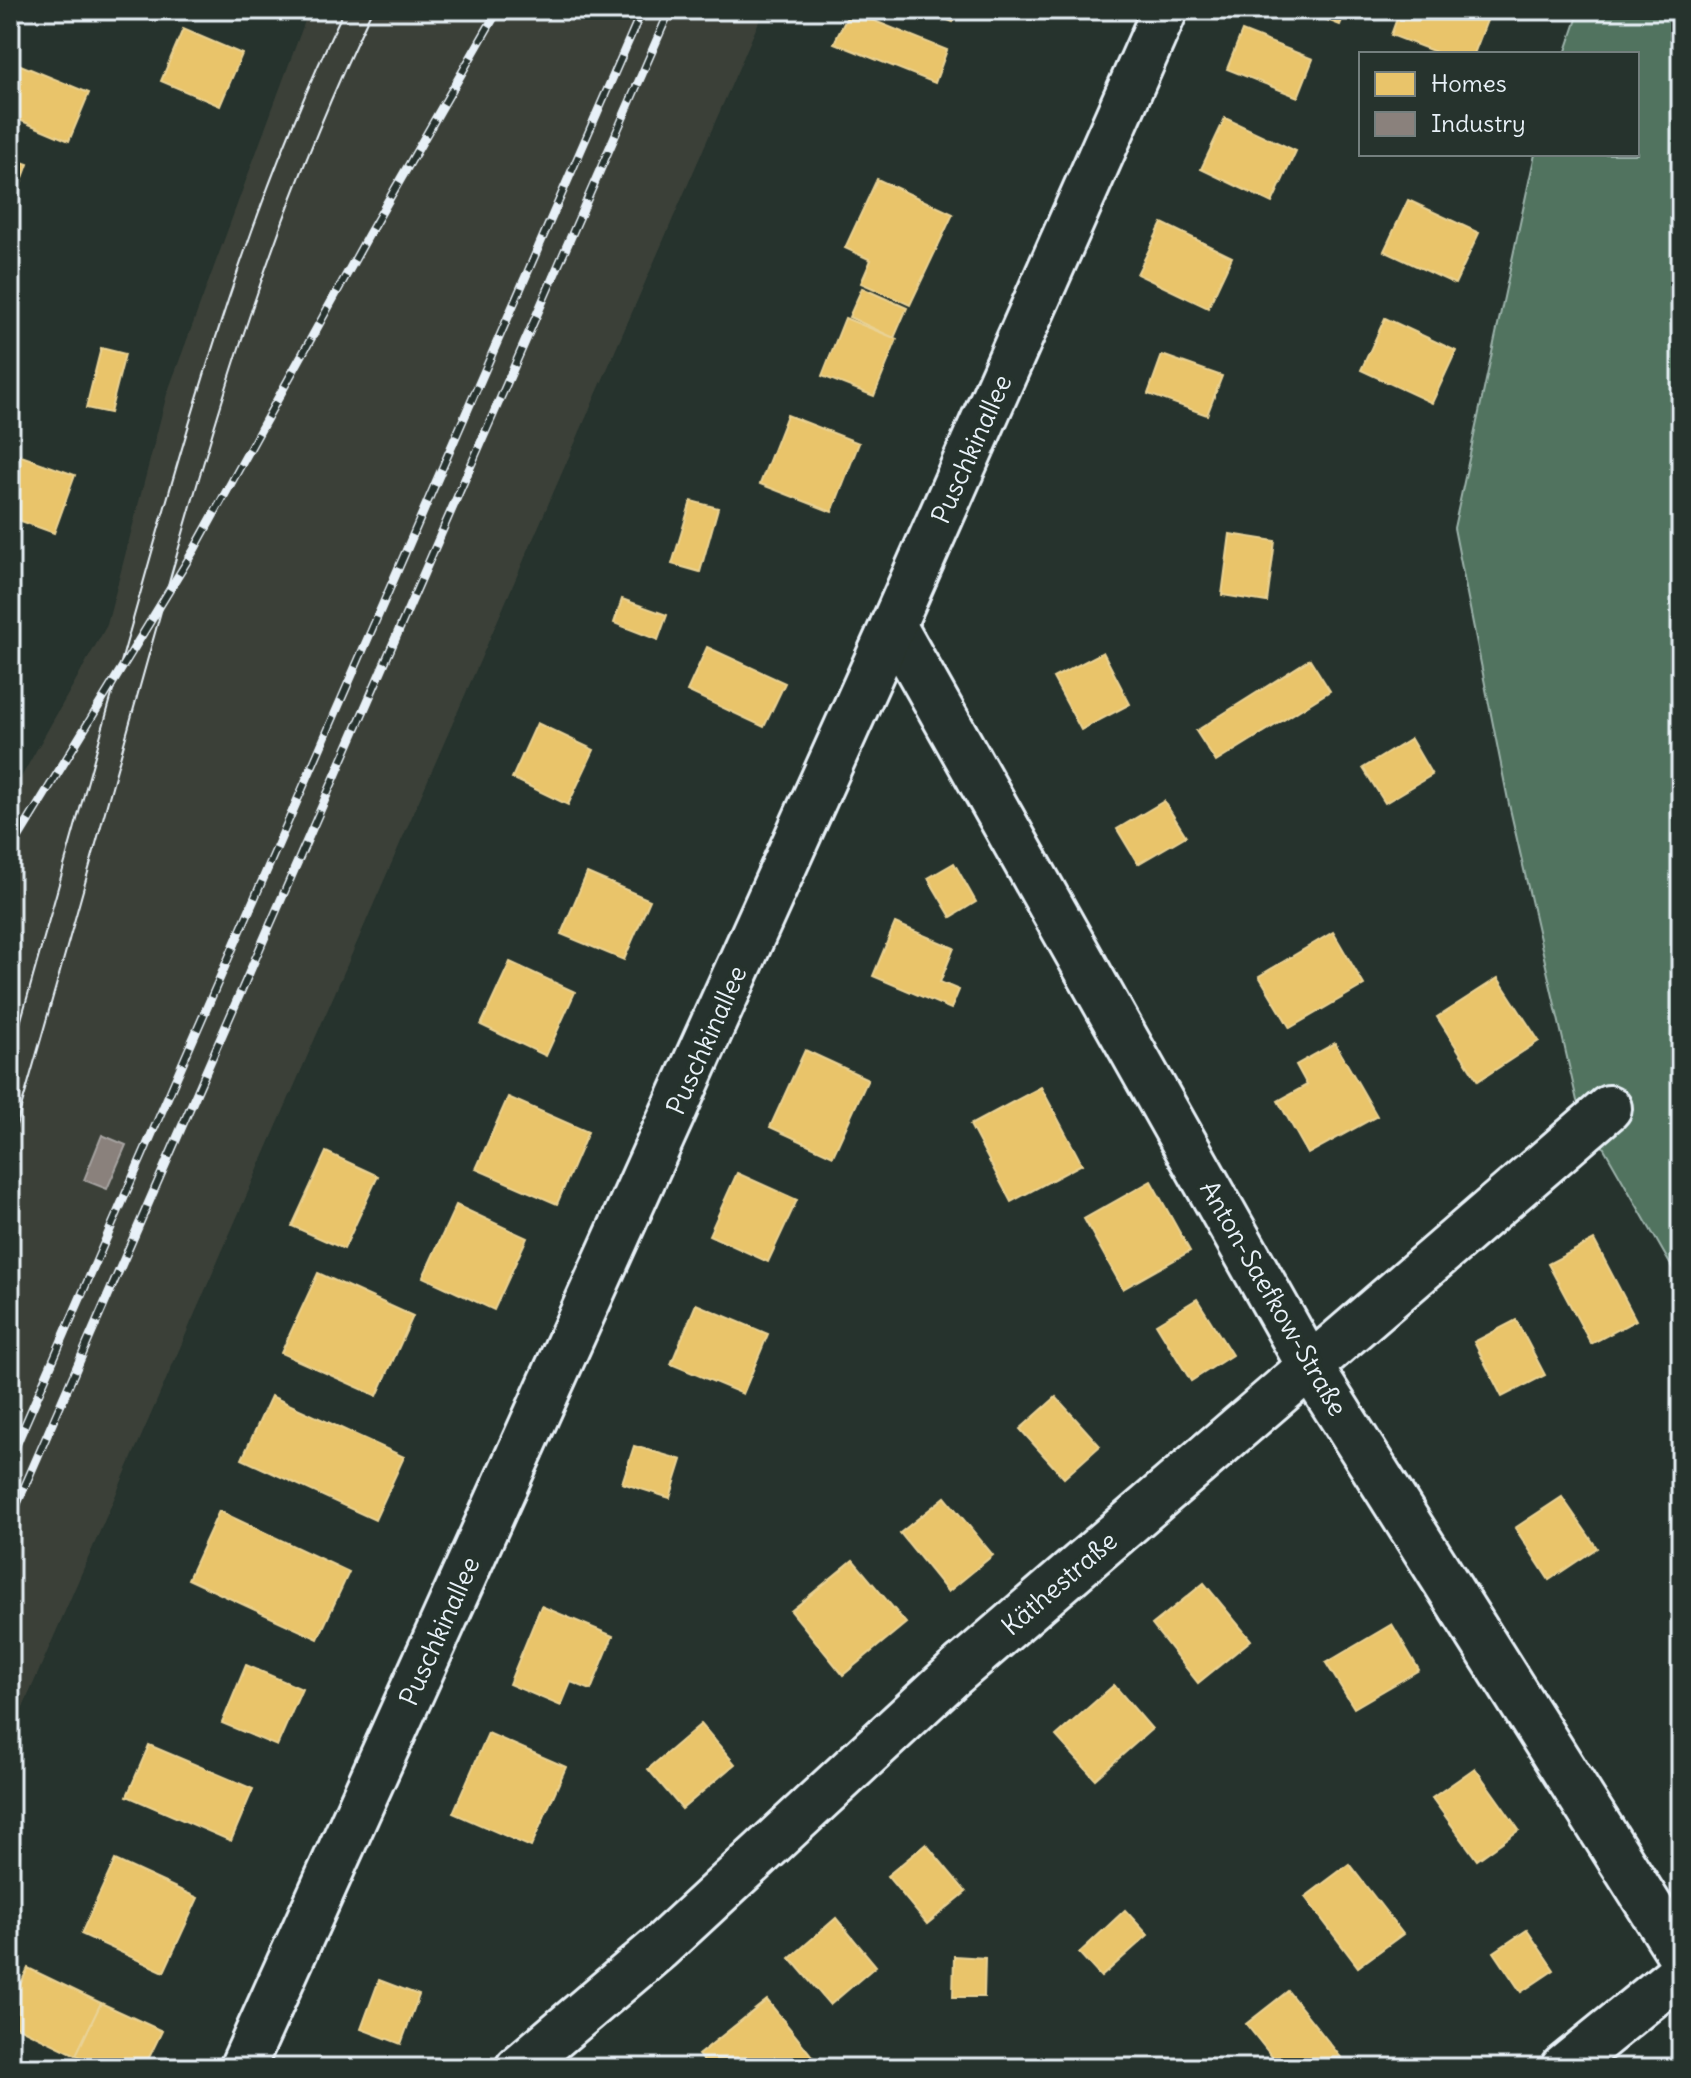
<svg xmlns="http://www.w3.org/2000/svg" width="1691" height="2078" viewBox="0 0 1691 2078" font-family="Delius,sans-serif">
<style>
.built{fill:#3b4139}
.green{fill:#51735e;stroke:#9cb2ab;stroke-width:2}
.homes{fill:#e9c46a;stroke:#e9d295;stroke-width:2}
.industry{fill:#8a817c;stroke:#a6a3a1;stroke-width:2}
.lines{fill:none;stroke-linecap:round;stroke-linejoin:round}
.minor-casing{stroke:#e8f1f8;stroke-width:50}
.minor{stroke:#26332d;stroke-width:44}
.tram{stroke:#e8f1f8;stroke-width:2}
.rail-casing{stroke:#e8f1f8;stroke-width:9}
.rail{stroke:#26332d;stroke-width:6;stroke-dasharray:18;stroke-linecap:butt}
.labels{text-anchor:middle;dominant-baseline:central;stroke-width:8;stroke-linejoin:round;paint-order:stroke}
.street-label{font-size:26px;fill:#e8f1f8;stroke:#26332d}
</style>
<rect width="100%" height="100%" fill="#26332d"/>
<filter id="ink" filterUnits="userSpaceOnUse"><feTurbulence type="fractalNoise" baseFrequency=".0125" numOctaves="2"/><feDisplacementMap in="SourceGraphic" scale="16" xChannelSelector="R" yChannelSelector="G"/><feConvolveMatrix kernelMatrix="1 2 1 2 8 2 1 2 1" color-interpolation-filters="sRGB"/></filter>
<g filter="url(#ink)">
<path class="built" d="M309 10H764L10 1737V797L107 625 167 394Z"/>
<path class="green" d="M1580 10H1681V1283L1577 1101 1508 800 1454 528 1535 154H1637V54H1565Z"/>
<g class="homes">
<path d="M921 10H958L953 22Z"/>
<path d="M1301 10H1346L1340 25Z"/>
<path d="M1400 10H1491L1474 54H1441L1391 35Z"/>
<path d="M850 11 947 50 935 83 834 43Z"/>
<path d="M183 29 242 54 220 106 161 81Z"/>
<path d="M1242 31 1313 59 1298 97 1227 69Z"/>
<path d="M18 64 89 93 69 141 10 116V83Z"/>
<path d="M1225 118 1296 151 1272 203 1201 169Z"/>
<path d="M10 158 28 164 10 213Z"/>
<path d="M877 179 953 214 910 305 861 283 871 260 845 248Z"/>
<path d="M1408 200 1479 233 1455 284 1384 251Z"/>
<path d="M1162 223 1232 257 1208 308 1137 274Z"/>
<path d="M862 288 907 308 894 338 849 317Z"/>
<path d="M845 318 897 339 874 396 822 376Z"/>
<path d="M1385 318 1456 351 1432 403 1361 370Z"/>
<path d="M101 348 125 354 110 413 86 408Z"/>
<path d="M1162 355 1222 376 1207 415 1148 394Z"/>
<path d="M787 415 859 443 832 512 760 484Z"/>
<path d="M10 452 75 475 54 533 10 517Z"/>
<path d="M691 501 718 508 700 572 672 564Z"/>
<path d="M1230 534 1275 541 1267 602 1222 595Z"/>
<path d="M622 599 667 615 658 640 614 623Z"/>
<path d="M707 647 785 683 764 727 687 691Z"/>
<path d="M1103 652 1130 704 1081 730 1053 678Z"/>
<path d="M1310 659 1330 691 1216 762 1196 731Z"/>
<path d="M537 723 594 750 568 805 512 778Z"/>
<path d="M1411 739 1432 775 1385 803 1363 768Z"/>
<path d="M1164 801 1186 836 1138 864 1117 829Z"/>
<path d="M954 863 976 902 951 917 928 878Z"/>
<path d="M587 873 650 900 624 960 561 934Z"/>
<path d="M895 923 954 948 940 982 959 990 951 1009 873 976Z"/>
<path d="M1333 932 1364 985 1290 1028 1259 976Z"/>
<path d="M510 962 575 992 546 1056 481 1025Z"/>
<path d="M1498 978 1539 1041 1478 1081 1437 1017Z"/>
<path d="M1335 1043 1377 1116 1308 1154 1278 1101 1307 1085 1296 1065Z"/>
<path d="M805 1050 868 1079 833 1156 770 1127Z"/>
<path d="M1041 1087 1082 1164 1011 1202 970 1125Z"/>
<path d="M508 1097 588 1132 557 1204 476 1169Z"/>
<path d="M326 1152 378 1176 344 1249 292 1226Z"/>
<path d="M737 1173 797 1200 768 1262 709 1235Z"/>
<path d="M1151 1181 1190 1251 1123 1289 1084 1219Z"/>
<path d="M456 1205 527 1238 494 1310 423 1277Z"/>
<path d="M1594 1240 1636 1320 1591 1344 1548 1264Z"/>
<path d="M318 1273 413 1316 377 1396 281 1353Z"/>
<path d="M1197 1299 1232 1355 1191 1381 1156 1324Z"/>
<path d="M696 1304 768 1334 743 1394 671 1364Z"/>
<path d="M1516 1320 1545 1375 1502 1397 1474 1342Z"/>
<path d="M271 1396 404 1457 375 1520 242 1459Z"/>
<path d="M1056 1397 1100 1446 1064 1478 1020 1429Z"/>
<path d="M634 1446 682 1460 670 1498 622 1483Z"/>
<path d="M945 1497 993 1555 948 1592 900 1533Z"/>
<path d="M1562 1497 1597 1548 1549 1580 1515 1528Z"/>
<path d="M219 1511 349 1572 318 1639 188 1579Z"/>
<path d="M853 1560 906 1623 843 1675 791 1611Z"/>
<path d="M1204 1583 1251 1640 1198 1683 1152 1625Z"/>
<path d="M541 1606 613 1636 591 1690 571 1682 561 1706 509 1684Z"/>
<path d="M1392 1624 1419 1670 1354 1708 1326 1663Z"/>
<path d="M246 1665 302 1689 277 1746 222 1723Z"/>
<path d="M1114 1685 1152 1729 1095 1779 1056 1736Z"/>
<path d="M701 1724 735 1764 682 1809 648 1769Z"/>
<path d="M488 1733 566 1767 531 1847 453 1813Z"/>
<path d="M149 1745 253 1789 231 1841 127 1796Z"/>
<path d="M1475 1768 1519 1830 1477 1860 1432 1798Z"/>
<path d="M926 1844 966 1892 927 1924 887 1876Z"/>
<path d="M115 1860 198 1898 164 1972 81 1934Z"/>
<path d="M1349 1864 1403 1934 1358 1967 1305 1897Z"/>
<path d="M1125 1910 1148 1935 1101 1977 1079 1953Z"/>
<path d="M836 1918 876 1966 830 2005 790 1958Z"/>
<path d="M1527 1930 1554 1970 1521 1992 1494 1952Z"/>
<path d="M954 1956 985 1958 984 1997H953Z"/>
<path d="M28 1968 101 2003 76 2055 10 2023V2006Z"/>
<path d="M379 1980 419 1995 401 2044 361 2029Z"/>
<path d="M1288 1991 1347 2065 1343 2068H1281L1246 2024Z"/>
<path d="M767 2000 820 2066 709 2068 698 2055Z"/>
<path d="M101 2003 162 2031 144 2068H106L76 2055Z"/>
</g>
<path class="industry" d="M102 1135 126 1145 107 1189 84 1180Z"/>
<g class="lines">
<g class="minor-casing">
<g id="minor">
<path d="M893 625 1309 1365 1681 1956"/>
<path d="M242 2068 893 625 1165 10"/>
<path d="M518 2068 660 1947 954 1674 1609 1108"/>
<path d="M1563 2068 1681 1972"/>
</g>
</g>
<use href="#minor" class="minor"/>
<g class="tram">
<path d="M10 1059C53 905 96 752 139 598 195 398 253 197 344 10"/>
<path d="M10 1146C62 969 110 792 160 615 217 409 278 204 372 10"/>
</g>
<g class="rail-casing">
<g id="rail">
<path d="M10 851 194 550 369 234 498 10"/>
<path d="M10 1459 642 10"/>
<path d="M10 1520 670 10"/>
</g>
</g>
<use href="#rail" class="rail"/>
</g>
</g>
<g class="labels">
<g class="street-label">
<text transform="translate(971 449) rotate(-66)">Puschkinallee</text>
<text transform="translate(706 1040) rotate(-66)">Puschkinallee</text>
<text transform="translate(1274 1298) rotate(60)">Anton-Saefkow-Straße</text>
<text transform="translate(1059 1583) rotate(-41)">Käthestraße</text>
<text transform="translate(439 1631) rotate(-66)">Puschkinallee</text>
</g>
</g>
<rect width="1691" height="2078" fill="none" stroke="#26332d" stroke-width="40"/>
<rect x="20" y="20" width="1651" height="2038" fill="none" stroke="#e8f1f8" stroke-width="3" filter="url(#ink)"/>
<rect x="1359" y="52" width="280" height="104" fill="#26332d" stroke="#747f7e" stroke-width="2"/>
<rect x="1375" y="72" width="40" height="24" fill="#e9c46a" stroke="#747f7e" stroke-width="2"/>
<text x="1431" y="92" font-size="24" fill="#e8f1f8">Homes</text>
<rect x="1375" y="112" width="40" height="24" fill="#8a817c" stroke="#747f7e" stroke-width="2"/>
<text x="1431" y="132" font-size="24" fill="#e8f1f8">Industry</text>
</svg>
